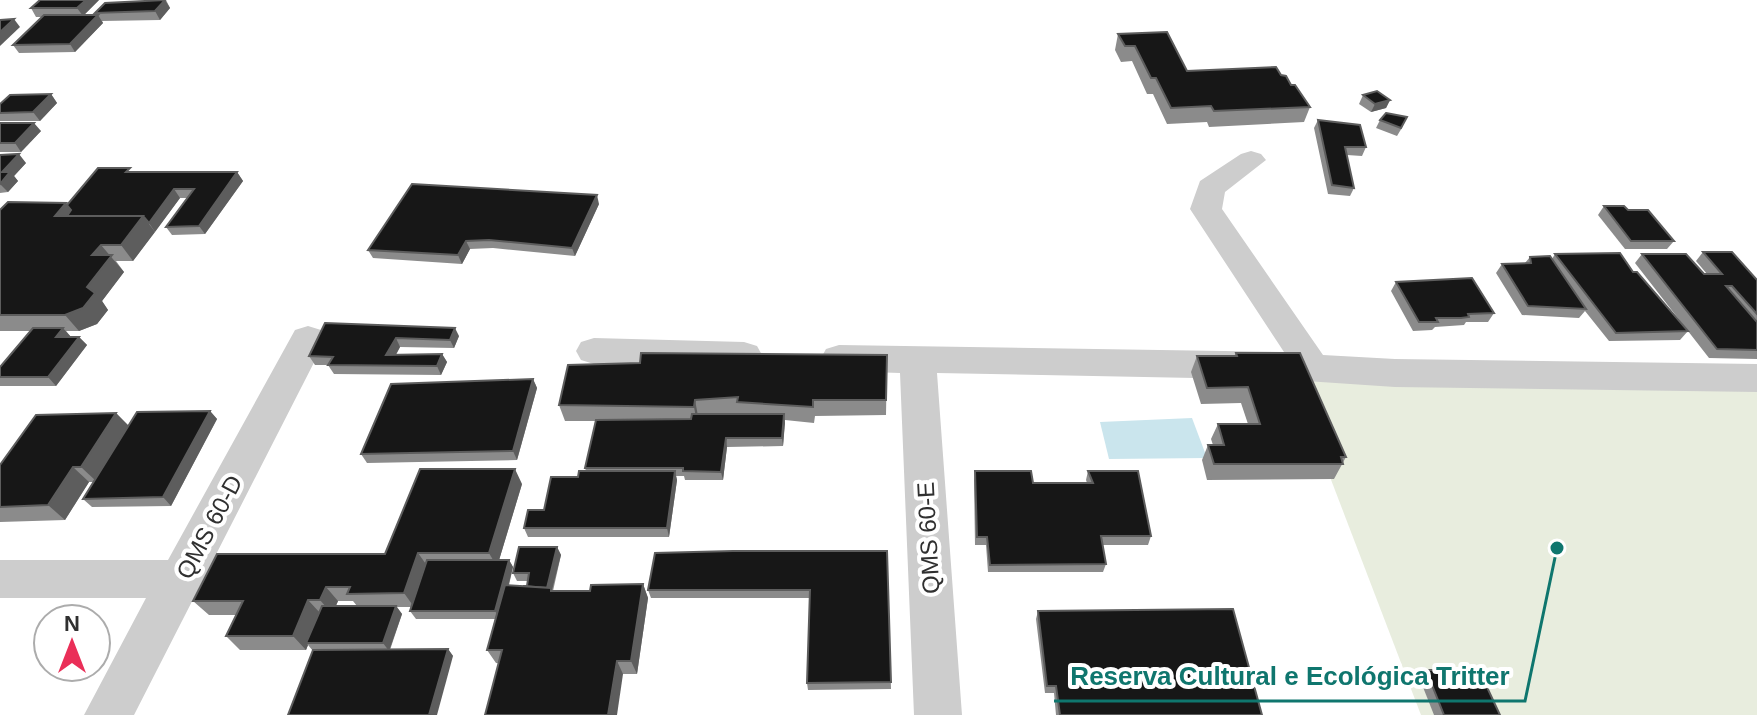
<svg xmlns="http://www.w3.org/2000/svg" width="1757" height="715" viewBox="0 0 1757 715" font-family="Arial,sans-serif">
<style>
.green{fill:#e8edde}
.water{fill:#cae5ed}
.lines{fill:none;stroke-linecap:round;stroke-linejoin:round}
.minor{fill:#cdcdcd;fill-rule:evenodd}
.wall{fill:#8b8b8b;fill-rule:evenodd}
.shaded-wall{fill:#5d5d5d}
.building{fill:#171717;stroke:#5d5d5d;stroke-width:2}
.labels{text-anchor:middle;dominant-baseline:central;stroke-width:8;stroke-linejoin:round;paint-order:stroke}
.street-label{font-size:24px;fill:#303030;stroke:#fff}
.leader{fill:none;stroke:#0f766e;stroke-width:3}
.callout-dot{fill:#0f766e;stroke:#fff;stroke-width:3}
.callout-label{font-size:26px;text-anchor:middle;font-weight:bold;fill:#0f766e;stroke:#fff;stroke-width:8;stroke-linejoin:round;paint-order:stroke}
</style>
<rect width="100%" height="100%" fill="#fff"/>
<path class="green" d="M1286 362 1757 380V715H1421Z"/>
<path class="water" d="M1192 418 1207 458 1109 459 1100 422Z"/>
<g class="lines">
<g class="minor">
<path d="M1251 151 1261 154 1266 160 1225 192 1222 209 1323 355 1395 359 1757 364V392L1395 387 1291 380 937 373 962 715H914L900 373 839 371 826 367 821 358 826 349 839 345 1284 352 1190 209 1200 181 1241 154Z"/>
<path d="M308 326 321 330 326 339 134 715H84L146 598H0V560H168L295 330Z"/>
<path d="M594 338 744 342 757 346 762 355 757 364 744 368 594 364 581 360 576 351 581 342Z"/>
</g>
</g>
<g class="wall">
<path d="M99 0 84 15H96L95 13 166 0 170 8 160 20 102 21 103 23 75 52 19 53 13 45 42 17H36L31 8Z"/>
<path d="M1118 34 1187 71 1281 75 1310 107 1304 122 1209 127 1207 122 1167 124 1153 94H1147L1132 61 1121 62 1115 50Z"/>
<path d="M51 94 57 103 40 121H0V104Z"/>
<path d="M1363 95 1390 100 1386 108 1371 112 1359 104Z"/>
<path d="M1318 120 1366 147 1362 156 1347 155 1354 188 1350 196 1328 194 1314 128Z"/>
<path d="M1380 120 1403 126 1397 136 1376 128Z"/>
<path d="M0 123 41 131 21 152H0Z"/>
<path d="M0 155 26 163 14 176 18 181 8 192 0 193Z"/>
<path d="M132 172H237L243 181 205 234 172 235 166 227 187 198H180L133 261H116L124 272 102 301 108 310 97 324 79 331H66L71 337H79L87 345 56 386H0V367L30 331H0V210L67 205Z"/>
<path d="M599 204 575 256 493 248 470 249 462 264 373 258 368 250Z"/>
<path d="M1604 206 1628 210 1674 241 1667 249H1625L1598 215Z"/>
<path d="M1703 252 1757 280V359L1709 358 1635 263 1642 254 1707 274 1696 261Z"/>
<path d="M1555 254 1633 272 1688 331 1680 340 1609 341 1585 311 1579 318 1522 315 1496 273 1502 264 1525 263 1530 257 1552 259Z"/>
<path d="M1396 282 1494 313 1488 322H1466L1464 325 1435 327 1432 330 1413 331 1391 291Z"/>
<path d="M325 323 459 336 454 348 400 347 396 355 442 354 447 362 441 375 334 374 328 365H315L309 356Z"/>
<path d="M1236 353 1346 457 1334 479 1207 480 1202 460 1208 445H1213L1211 439 1218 424H1248L1241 403 1201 404 1191 372 1197 356H1234Z"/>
<path d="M887 355 886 415 815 416 814 423 785 420 783 446 727 447 723 480H685L684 476H676L677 480 669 537H528L524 528 578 477 586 471 585 468 596 421H565L559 405Z"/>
<path d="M533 379 537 388 517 460 367 463 361 454Z"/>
<path d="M210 411 217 419 171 506 92 507 83 499 94 482H89L65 520 0 522V465L116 413 128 426Z"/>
<path d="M975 471 1033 483H1087L1086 480 1088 471 1151 536 1148 545H1103L1106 564 1103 572H988L986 545H975L974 480Z"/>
<path d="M522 484 499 560H509L513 567 509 585 527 586 528 581H517L513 573 557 547 561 555 553 591H590L643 584 648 598 637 674H623L496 663 487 650 495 619H416L410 611 411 607H397L402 614 390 650 448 649 453 656 313 651 308 645 306 650H240L226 636 236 615H209L193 601 385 554ZM338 601H353L357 606H336Z"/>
<path d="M887 551 891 689 808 690 807 683 810 598H651L648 590Z"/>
<path d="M1038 611 1262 715H1056L1054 693H1045L1036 619Z"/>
<path d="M1426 670 1500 715H1434L1419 677Z"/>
</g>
<g class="shaded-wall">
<path d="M86 0H99L83 16 77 8Z"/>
<path d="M165 0 170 8 160 20 155 11Z"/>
<path d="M98 15 103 23 75 52 70 44Z"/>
<path d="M14 19 20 27 0 46V32Z"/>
<path d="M51 94 57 103 40 121 33 112Z"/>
<path d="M1390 100 1386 108 1371 112 1375 104Z"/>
<path d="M34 123 41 131 21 152 15 143Z"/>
<path d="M19 154 26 163 14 176 18 181 8 192 0 184 2 172Z"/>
<path d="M237 172 243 181 205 234 199 226Z"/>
<path d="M174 189 180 198 155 232 149 223Z"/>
<path d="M597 195 599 204 575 256 572 248Z"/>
<path d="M66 203 78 219 55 216Z"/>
<path d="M143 216 155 232 133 261 121 245Z"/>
<path d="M466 241 470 249 462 264 458 255Z"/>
<path d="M101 245 124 272 102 301 108 310 97 324 79 331 65 315 87 287 92 255Z"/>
<path d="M63 328 71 337H56Z"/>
<path d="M455 328 459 336 454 348 450 340Z"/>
<path d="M79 337 87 345 56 386 48 377Z"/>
<path d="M396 338 400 347 391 363 386 355Z"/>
<path d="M442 354 447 362 441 375 437 366Z"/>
<path d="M533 379 537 388 517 460 513 451Z"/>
<path d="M695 400 698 416 697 423 694 407Z"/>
<path d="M210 411 217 419 171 506 163 497Z"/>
<path d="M116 413 131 428 97 482 81 467Z"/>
<path d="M784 414 785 423 783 446 782 438Z"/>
<path d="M726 438 727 447 723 480 721 472Z"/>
<path d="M73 467 89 482 65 520 48 505Z"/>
<path d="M515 469 522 484 497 567 489 553Z"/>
<path d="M675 471 677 480 669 537 667 528Z"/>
<path d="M557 547 561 555 552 590 559 602 546 591Z"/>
<path d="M418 553 428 567 414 607 404 593Z"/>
<path d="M509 560 513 567 500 619 495 611Z"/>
<path d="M643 584 648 598 637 674 631 661Z"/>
<path d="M326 587 338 601 332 614 320 600Z"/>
<path d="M308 600 321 614 306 643 308 645 306 650 293 636Z"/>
<path d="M396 606 402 614 389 651 383 643Z"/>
<path d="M448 649 453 656 437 715H429Z"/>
<path d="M617 661 623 674 617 715H608Z"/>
</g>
<g class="building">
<path d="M40 0H86L77 8H31Z"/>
<path d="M165 0 155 11 95 13 105 3Z"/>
<path d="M44 15H98L70 44 13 45Z"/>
<path d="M14 19 0 32V20Z"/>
<path d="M1167 32 1187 71 1276 67 1281 75 1286 76 1291 85H1295L1310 107 1214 111 1211 106 1171 108 1156 78H1151L1135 46H1125L1118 34Z"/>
<path d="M1377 91 1390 100 1375 104 1363 95Z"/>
<path d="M51 94 33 112 0 113V104L10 95Z"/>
<path d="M1386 113 1407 117 1401 128 1380 120Z"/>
<path d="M1318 120 1360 125 1366 147H1345L1354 188 1332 185Z"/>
<path d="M0 123H34L15 143H0Z"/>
<path d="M19 154 2 172H10L0 184V155Z"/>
<path d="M98 168H130L126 172H237L199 226 166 227 194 189H174L149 223 143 216H67L71 210 67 205Z"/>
<path d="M412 184 597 195 572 248 489 240 466 241 458 255 368 250Z"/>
<path d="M8 202 66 203 55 216H143L121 245H101L92 255H112L87 287 95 293 83 308 65 315H0V210Z"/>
<path d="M1604 206H1624L1628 210H1648L1674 241H1631Z"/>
<path d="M1703 252H1732L1757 280V314L1732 286H1726L1757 322V350L1717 349 1642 254H1686L1704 274H1722Z"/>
<path d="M1620 253 1633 272H1637L1688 331 1616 333 1555 254Z"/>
<path d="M1550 256 1586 309 1528 306 1502 264 1531 263 1530 257Z"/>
<path d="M1472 278 1494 313 1468 314 1469 317 1461 318H1436L1438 322H1419L1396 282Z"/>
<path d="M325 323 455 328 450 340 396 338 386 355 442 354 437 366 328 365 333 357 309 356Z"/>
<path d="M33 328H63L56 337H79L48 377H0V367Z"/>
<path d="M641 353 887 355 886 400H813V407L737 402 738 397 695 400 694 407 559 405 568 365 640 363Z"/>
<path d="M1236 353H1300L1346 457H1341L1343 464H1214L1208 445H1224L1218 424H1260L1248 387 1207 388 1197 356H1237Z"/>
<path d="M533 379 513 451 361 454 391 384Z"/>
<path d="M210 411 163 497 83 499 137 412Z"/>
<path d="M116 413 81 467H73L48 505 0 507V465L36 415Z"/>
<path d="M692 414H784L782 438H726L721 472 683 471V468H585L596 420 691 419Z"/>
<path d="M420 469H515L489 553H418L404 593 347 594 350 587H326L320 600H308L293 636H226L243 601H193L217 554H385Z"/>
<path d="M579 471H675L667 528H524L528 510H544L551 477H578Z"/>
<path d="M975 471H1031L1033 483H1093L1088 471H1138L1151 536H1101L1106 564 990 565 987 537H977Z"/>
<path d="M519 547H557L547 588 523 586H527L529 573H513Z"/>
<path d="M733 551H887L891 682 807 683 810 590H648L655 553Z"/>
<path d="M427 560H509L495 611H410Z"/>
<path d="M643 584 631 661H617L608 715H485L502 650H487L505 585 551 588V591H590L591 585Z"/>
<path d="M322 606H396L383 643H306Z"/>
<path d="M1233 609 1262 715H1060L1056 686H1047L1038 611Z"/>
<path d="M448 649 429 715H288L313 650Z"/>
<path d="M1426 670H1479L1500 715H1444Z"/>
</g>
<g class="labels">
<g class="street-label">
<text transform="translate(209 527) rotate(-62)">QMS 60-D</text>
<text transform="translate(928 538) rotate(-93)">QMS 60-E</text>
</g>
</g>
<path class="leader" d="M1557 548L1525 701H1054"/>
<circle class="callout-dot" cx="1557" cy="548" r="8"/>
<g class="callout-label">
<text x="1290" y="685">Reserva Cultural e Ecológica Tritter</text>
</g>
<g transform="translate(72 643)"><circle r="38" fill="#ffffff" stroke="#acacac" stroke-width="2"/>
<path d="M0-6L14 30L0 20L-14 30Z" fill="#ea2f58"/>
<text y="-12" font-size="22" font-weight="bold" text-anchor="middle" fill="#303030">N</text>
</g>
</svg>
